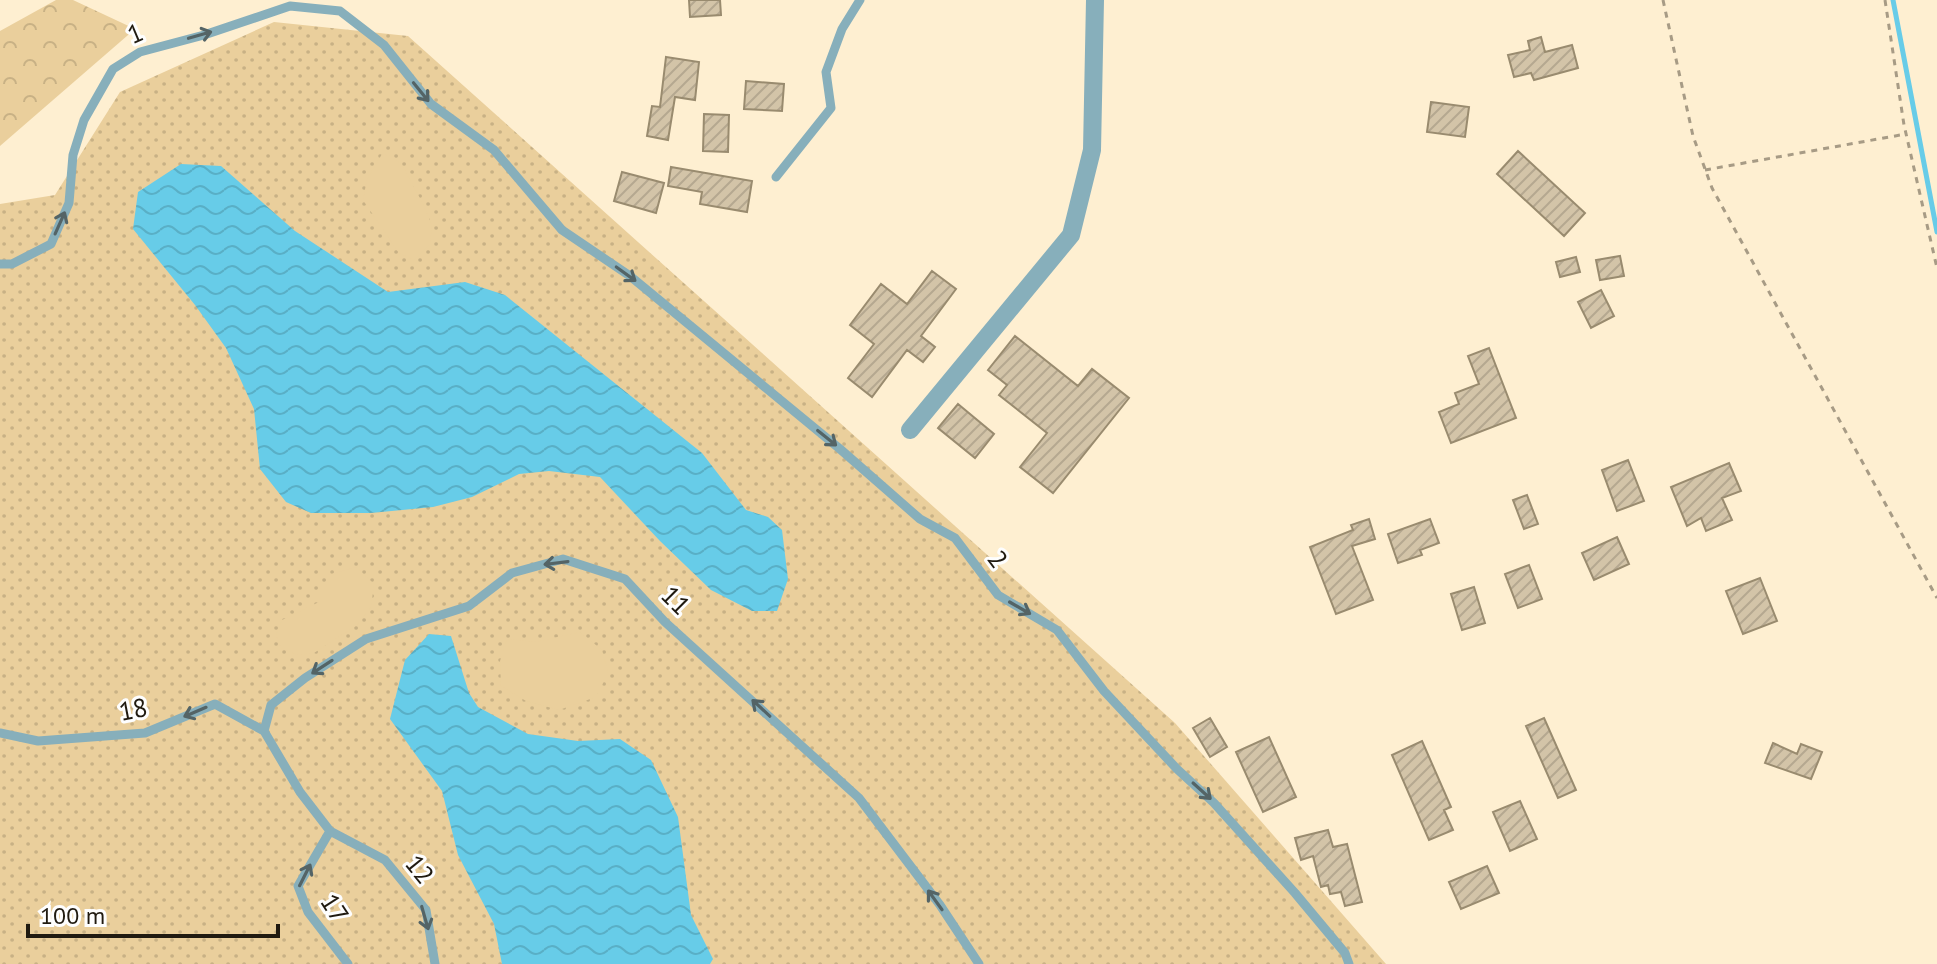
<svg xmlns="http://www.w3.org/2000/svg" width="1937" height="964" font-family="'PT Sans',sans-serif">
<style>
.green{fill:url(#green-dots)}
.forest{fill:url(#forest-crowns)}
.pitch{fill:#eacf9c}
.water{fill:url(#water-waves)}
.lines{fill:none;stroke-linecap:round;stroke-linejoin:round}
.stream{stroke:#67cce8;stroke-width:5}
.building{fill:url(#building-hatch);stroke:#998b6f;stroke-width:2}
.path{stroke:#a79b85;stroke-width:3;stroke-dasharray:6 6;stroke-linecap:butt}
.service{stroke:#87afbb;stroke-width:9}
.minor{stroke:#87afbb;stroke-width:18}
.oneway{stroke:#546466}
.labels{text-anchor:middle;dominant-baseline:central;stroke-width:6;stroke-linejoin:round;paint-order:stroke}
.street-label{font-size:26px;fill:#201a10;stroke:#fefefe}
</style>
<defs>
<pattern id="green-dots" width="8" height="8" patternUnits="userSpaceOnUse" patternTransform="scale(2)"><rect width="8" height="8" fill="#eacf9c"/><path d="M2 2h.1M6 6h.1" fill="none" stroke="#c8b185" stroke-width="1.8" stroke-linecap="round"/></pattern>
<pattern id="forest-crowns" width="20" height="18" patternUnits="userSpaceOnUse" patternTransform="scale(2)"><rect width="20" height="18" fill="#eacf9c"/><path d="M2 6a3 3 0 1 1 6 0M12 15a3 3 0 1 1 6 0" fill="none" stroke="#c8b185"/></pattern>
<pattern id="water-waves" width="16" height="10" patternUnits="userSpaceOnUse" patternTransform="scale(2)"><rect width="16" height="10" fill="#67cce8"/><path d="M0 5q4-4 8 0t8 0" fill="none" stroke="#59afc6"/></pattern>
<pattern id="building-hatch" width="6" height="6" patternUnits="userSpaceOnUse" patternTransform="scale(2)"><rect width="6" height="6" fill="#d3c4a8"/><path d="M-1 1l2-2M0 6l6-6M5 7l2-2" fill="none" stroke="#b5a890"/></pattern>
</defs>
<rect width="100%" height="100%" fill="#feefd1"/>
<path class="green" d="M 274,22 L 408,36 L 1175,723 L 1386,964 L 0,964 L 0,204 L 55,195 L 120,92 Z"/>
<path class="forest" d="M 56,0 L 73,0 L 135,29 L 0,146 L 0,31 Z"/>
<path class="pitch" d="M 382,154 L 394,157 L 403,167 L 422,202 L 432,225 L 430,244 L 414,260 L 399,253 L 363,200 L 367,179 Z
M 356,567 L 374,584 L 371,607 L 357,625 L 314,653 L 297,655 L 281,648 L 276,635 L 282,620 L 319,602 L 328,575 Z
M 580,632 L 602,650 L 608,673 L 596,697 L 559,710 L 526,701 L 501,686 L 500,661 L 507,639 L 535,642 Z"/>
<path class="water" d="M 181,164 L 221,166 L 295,231 L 388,292 L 465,282 L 505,295 L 702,453 L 746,510 L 768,517 L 782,530 L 788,579 L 777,611 L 752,611 L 711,590 L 660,541 L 600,477 L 549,471 L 519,474 L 472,497 L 433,507 L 371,513 L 311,513 L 286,502 L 260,469 L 254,409 L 226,348 L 195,305 L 133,229 L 138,192 Z
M 429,634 L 451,636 L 469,693 L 478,707 L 528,734 L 578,741 L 620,739 L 651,760 L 678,817 L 691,915 L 713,959 L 710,964 L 502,964 L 494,924 L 458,855 L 442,791 L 390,719 L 405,660 Z"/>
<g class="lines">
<path class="stream" d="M 1893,0 L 1937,232"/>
</g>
<path class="building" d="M 689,0 L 720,0 L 721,15 L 690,17 Z
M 1541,37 L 1545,52 L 1572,45 L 1578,68 L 1534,80 L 1531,73 L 1514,77 L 1508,55 L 1530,50 L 1528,41 Z
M 666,57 L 699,62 L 695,100 L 675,97 L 668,140 L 647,136 L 652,106 L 660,107 Z
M 746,81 L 784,84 L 782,111 L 744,109 Z
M 1431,102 L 1469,107 L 1465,137 L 1427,132 Z
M 704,114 L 729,115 L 728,152 L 703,151 Z
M 1518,151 L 1585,213 L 1564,236 L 1497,174 Z
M 671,167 L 752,181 L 747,212 L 700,204 L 702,192 L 668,186 Z
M 622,172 L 664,183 L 656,213 L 614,201 Z
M 1620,256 L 1624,276 L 1600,280 L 1596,260 Z
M 1576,257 L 1580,272 L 1560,277 L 1556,262 Z
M 932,271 L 956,289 L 921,336 L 935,347 L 923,362 L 907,350 L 872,397 L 848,378 L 874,344 L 850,325 L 881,284 L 907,304 Z
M 1601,290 L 1614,316 L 1591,328 L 1578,302 Z
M 1015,336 L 1078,386 L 1092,369 L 1129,398 L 1053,493 L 1020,467 L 1047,433 L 999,395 L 1007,385 L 988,370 Z
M 1489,348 L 1516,418 L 1451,443 L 1439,412 L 1459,404 L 1455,393 L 1479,384 L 1468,356 Z
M 958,404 L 994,434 L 975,458 L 938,428 Z
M 1628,460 L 1644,501 L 1617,511 L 1602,470 Z
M 1729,463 L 1741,491 L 1722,498 L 1732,520 L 1706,531 L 1701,518 L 1687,526 L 1671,487 Z
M 1527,495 L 1538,524 L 1524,529 L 1513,500 Z
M 1369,519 L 1375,539 L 1352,546 L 1373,600 L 1336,614 L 1310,547 L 1353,530 L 1351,525 Z
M 1430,519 L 1439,543 L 1420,550 L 1422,555 L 1398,563 L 1388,534 Z
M 1617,537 L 1629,564 L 1594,580 L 1582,553 Z
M 1529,565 L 1542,599 L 1518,608 L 1505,574 Z
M 1760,578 L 1777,621 L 1743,634 L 1726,591 Z
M 1474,587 L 1485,623 L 1462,630 L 1451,594 Z
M 1210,718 L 1227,747 L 1210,757 L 1193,728 Z
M 1544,718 L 1576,790 L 1558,798 L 1526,726 Z
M 1269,737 L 1296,797 L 1263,812 L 1236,752 Z
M 1422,741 L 1451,807 L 1444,810 L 1453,830 L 1429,840 L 1392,755 Z
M 1773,743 L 1797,754 L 1801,744 L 1822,752 L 1811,779 L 1765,763 Z
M 1520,801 L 1537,839 L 1510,851 L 1493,812 Z
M 1328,830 L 1333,847 L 1347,844 L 1362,902 L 1345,906 L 1341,892 L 1330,894 L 1328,885 L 1321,887 L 1313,856 L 1301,860 L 1295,838 Z
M 1487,866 L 1499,893 L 1461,909 L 1449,882 Z"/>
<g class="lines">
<path class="path" d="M 1663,0 L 1693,136 L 1712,188 L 1937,598
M 1885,0 L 1904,125 L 1937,268
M 1705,170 L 1906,134"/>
<path class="service" d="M 776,177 L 831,108 L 826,72 L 842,29 L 860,0
M 0,264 L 12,264 L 51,244 L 69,203 L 73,155 L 84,120 L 113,69 L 140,52 L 204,35 L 290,6 L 340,11 L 384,45 L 431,104 L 494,150 L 562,230 L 630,276 L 840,449 L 920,519 L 955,538 L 998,595 L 1057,630 L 1104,691 L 1177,769 L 1214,803 L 1295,893 L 1345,953 L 1349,964
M 264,731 L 271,705 L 305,678 L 366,639 L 469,606 L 512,573 L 563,559 L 625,579 L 665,622 L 859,798 L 940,905 L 979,964
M 264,731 L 300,792 L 330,831 L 385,860 L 426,910 L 435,964
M 0,733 L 38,741 L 145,733 L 215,704 L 264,731
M 330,831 L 298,886 L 308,912 L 348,964"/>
<path class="minor" d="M 910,430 L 1071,235 L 1092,150 L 1095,0"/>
</g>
<defs><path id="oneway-shaft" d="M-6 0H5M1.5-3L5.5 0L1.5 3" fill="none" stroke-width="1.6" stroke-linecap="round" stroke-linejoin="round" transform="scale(2)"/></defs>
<g class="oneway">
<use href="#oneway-shaft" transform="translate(200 35) rotate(-16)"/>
<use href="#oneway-shaft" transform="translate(421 92) rotate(51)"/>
<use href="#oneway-shaft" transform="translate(60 223) rotate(-66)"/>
<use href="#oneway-shaft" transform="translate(626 274) rotate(36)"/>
<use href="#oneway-shaft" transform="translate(827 438) rotate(39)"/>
<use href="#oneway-shaft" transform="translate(556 563) rotate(173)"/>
<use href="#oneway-shaft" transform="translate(1020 608) rotate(30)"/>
<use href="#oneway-shaft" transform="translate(322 667) rotate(147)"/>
<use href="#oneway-shaft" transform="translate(761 708) rotate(-137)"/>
<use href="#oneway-shaft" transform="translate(195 712) rotate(157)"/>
<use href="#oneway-shaft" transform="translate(1202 791) rotate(42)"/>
<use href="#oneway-shaft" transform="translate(305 875) rotate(-63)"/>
<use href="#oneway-shaft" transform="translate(935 900) rotate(-126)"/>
<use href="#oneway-shaft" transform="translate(425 918) rotate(74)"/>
</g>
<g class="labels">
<g class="street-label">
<text transform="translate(135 33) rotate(-23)">1</text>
<text transform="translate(998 559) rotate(53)">2</text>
<text transform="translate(676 600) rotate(45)">11</text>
<text transform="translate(133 709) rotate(-11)">18</text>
<text transform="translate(420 869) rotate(51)">12</text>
<text transform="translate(335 908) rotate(57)">17</text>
</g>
</g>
<path d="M28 924v12h250v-12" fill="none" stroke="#201a10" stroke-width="4"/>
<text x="40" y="924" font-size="24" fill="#201a10" stroke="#fefefe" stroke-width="6" paint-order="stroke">100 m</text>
</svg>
